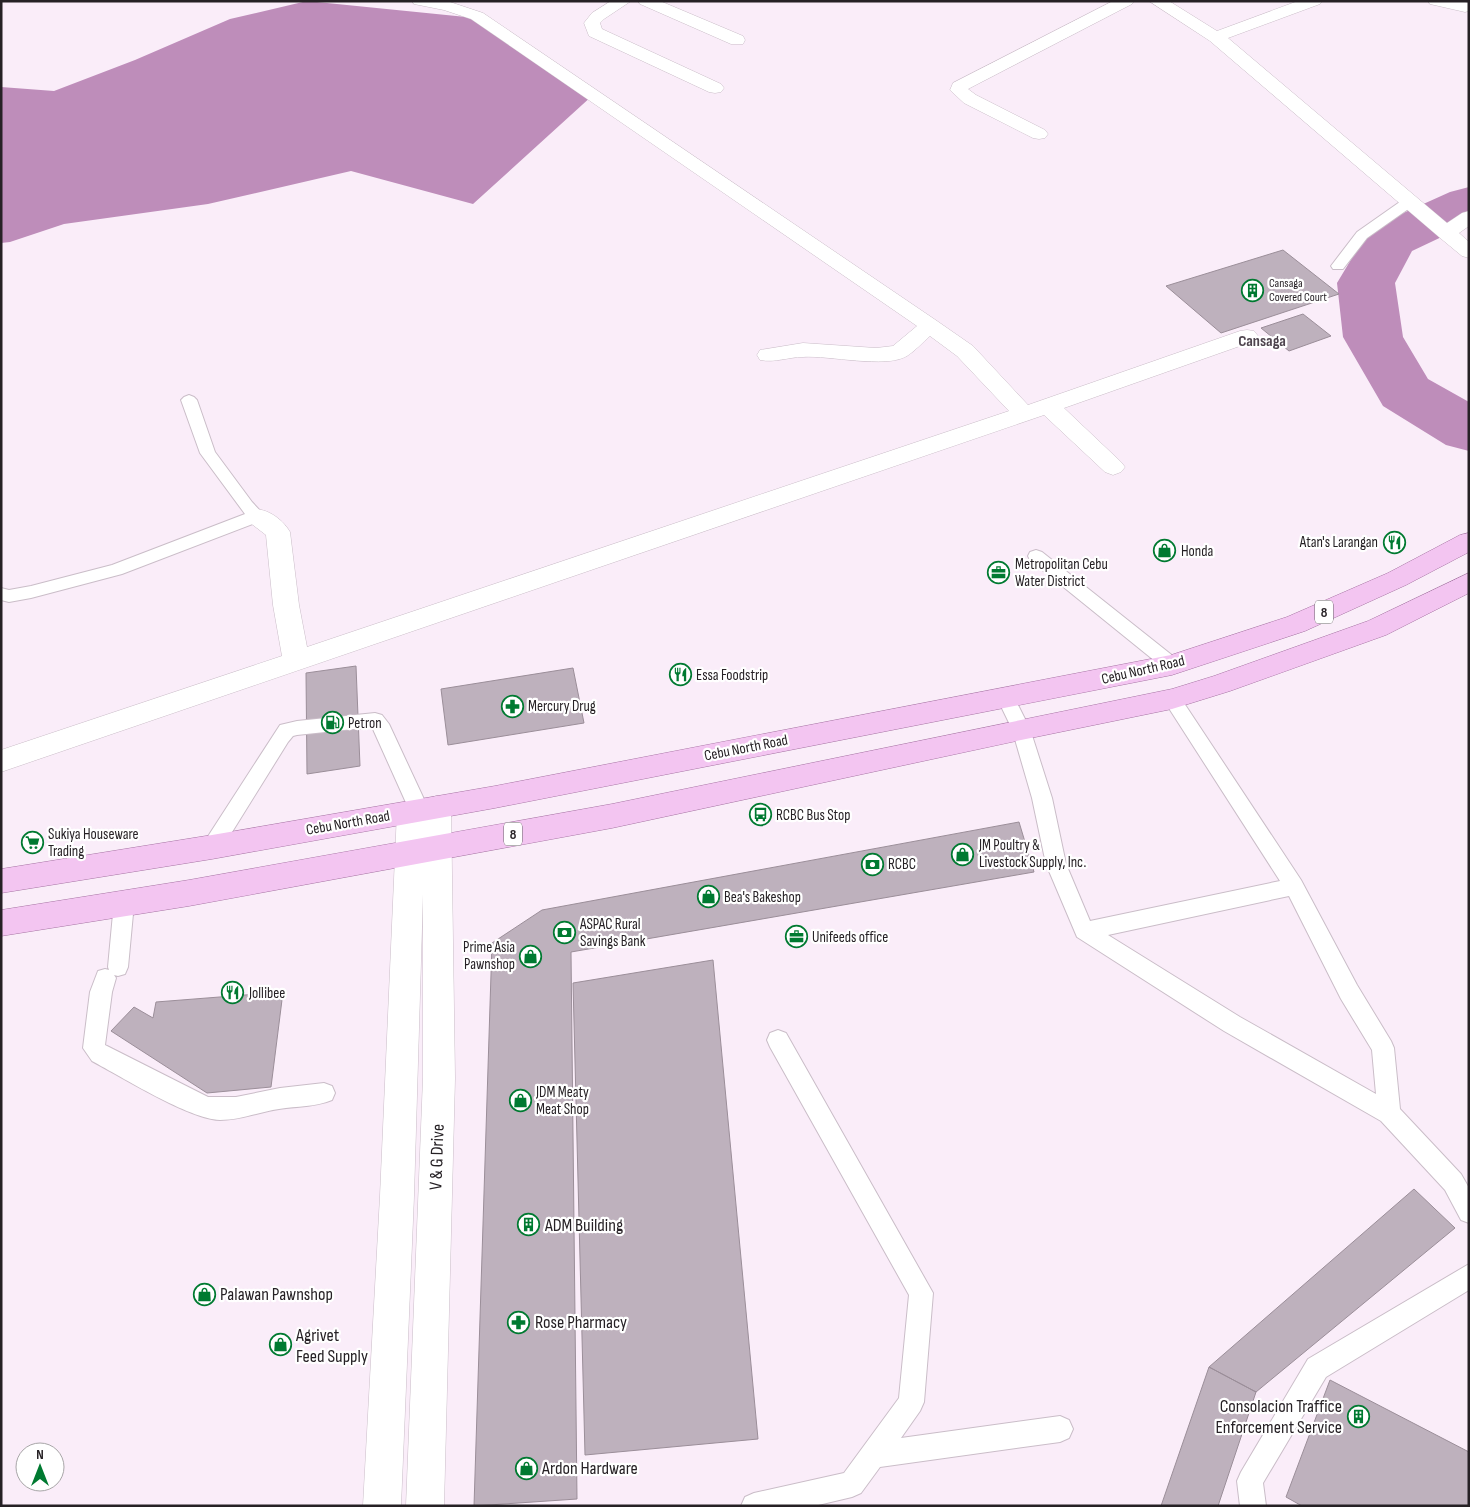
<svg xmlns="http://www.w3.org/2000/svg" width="1470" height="1507" font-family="'Sofia Sans Condensed',sans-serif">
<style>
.water{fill:#be8dba}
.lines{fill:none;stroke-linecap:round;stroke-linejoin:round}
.river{fill:#be8dba;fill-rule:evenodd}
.building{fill:#beb1bd;stroke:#9b8e99}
.service-casing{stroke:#cabdc8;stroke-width:2}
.minor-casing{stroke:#cabdc8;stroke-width:1}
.tertiary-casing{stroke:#cabdc8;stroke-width:1}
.primary-casing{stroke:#a673a3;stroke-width:1}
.service{fill:#fff;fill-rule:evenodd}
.minor{fill:#fff;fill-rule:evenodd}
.tertiary{fill:#fff;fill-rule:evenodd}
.primary{fill:#f3c5f1;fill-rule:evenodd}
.labels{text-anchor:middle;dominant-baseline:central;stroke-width:4.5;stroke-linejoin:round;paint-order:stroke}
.far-poi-label{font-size:12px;fill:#262125;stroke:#fff;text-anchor:start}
.shield{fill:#fff;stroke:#676466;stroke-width:1}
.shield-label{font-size:14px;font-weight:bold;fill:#262125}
.poi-label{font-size:15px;fill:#262125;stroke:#fff;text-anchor:start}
.street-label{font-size:15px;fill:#262125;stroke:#fff}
.far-district-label{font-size:16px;font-weight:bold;fill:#4e444e;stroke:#fff}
.near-street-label{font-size:18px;fill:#262125;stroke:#fff}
.near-poi-label{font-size:18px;fill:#262125;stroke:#fff;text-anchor:start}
</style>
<rect width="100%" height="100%" fill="#faedf9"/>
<path class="water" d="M 307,1 L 476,18 L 593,95 L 473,204 L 351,171 L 208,204 L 64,224 L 10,242 L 1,243 L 1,87 L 54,91 L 135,60 L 230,19 Z"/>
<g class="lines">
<path class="river" d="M 1469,187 L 1469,224 L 1412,251 L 1395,283 L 1403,337 L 1428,379 L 1469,402 L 1469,451 L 1446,445 L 1383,406 L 1343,337 L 1337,283 L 1370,228 L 1450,192 Z"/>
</g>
<path class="building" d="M 1283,250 L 1339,294 L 1221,333 L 1166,286 Z
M 1303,314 L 1331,336 L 1289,351 L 1261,328 Z
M 356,666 L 360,766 L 307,774 L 306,673 Z
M 573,668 L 584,723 L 448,745 L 441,689 Z
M 1019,822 L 1034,872 L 571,952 L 577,1499 L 474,1506 L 492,943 L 542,910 Z
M 713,960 L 758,1439 L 585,1455 L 573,983 Z
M 283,992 L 271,1087 L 207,1093 L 111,1031 L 134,1007 L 153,1018 L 156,1002 Z
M 1414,1189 L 1455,1228 L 1256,1392 L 1209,1367 Z
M 1209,1367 L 1256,1392 L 1218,1506 L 1161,1506 Z
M 1330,1380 L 1469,1452 L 1469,1506 L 1302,1506 L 1286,1497 Z"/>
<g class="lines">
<defs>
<path id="service" d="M 1409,198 L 1414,199 L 1416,202 L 1414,205 L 1367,238 L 1343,269 L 1333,269 L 1331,266 L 1357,232 L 1404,199 Z
M 189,395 L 194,397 L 197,400 L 215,452 L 252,502 L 265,516 L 263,520 L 122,574 L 31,598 L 9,602 L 1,600 L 1,588 L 9,590 L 31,586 L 112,565 L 245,514 L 200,453 L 181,400 L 184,397 Z
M 1036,550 L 1042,552 L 1178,660 L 1181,665 L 1178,670 L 1172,672 L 1166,670 L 1030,560 L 1028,556 L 1030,552 Z
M 1006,691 L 1012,693 L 1030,729 L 1052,798 L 1066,864 L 1090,921 L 1280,881 L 1163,699 L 1166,694 L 1172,692 L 1178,694 L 1301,880 L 1357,985 L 1391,1041 L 1394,1048 L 1400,1109 L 1461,1174 L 1469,1188 L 1469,1223 L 1461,1220 L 1445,1190 L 1381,1121 L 1224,1031 L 1077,937 L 1046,864 L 1032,798 L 1012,729 L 997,698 L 1000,693 ZM 1289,896 L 1341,999 L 1372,1050 L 1376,1094 L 1240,1017 L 1108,935 Z
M 375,713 L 382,715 L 389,724 L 429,810 L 426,816 L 419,818 L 412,816 L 372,727 L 297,735 L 293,736 L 288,742 L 219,853 L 212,855 L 205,853 L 202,847 L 205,841 L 280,725 L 297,721 Z
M 124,894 L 131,897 L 134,903 L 128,967 L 125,974 L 118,976 L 114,975 L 116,978 L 112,992 L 105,1045 L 208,1097 L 236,1097 L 280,1088 L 324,1083 L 332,1086 L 335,1093 L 332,1100 C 316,1107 297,1106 279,1109 C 259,1112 240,1120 220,1120 C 189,1119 122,1077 92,1061 L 83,1048 L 90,992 L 98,971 L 105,969 L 109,970 L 108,967 L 114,903 L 117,897 Z
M 778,1030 L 786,1033 L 933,1293 L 924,1402 L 920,1411 L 901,1438 L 1060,1416 L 1069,1420 L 1073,1429 L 1069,1438 L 1060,1442 L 880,1467 L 861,1493 L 852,1497 L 814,1506 L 741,1506 L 745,1497 L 754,1493 L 844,1473 L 899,1398 L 909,1295 L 770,1047 L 767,1040 L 770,1033 Z
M 1469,1264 L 1469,1290 L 1326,1377 L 1263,1483 L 1266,1506 L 1240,1506 L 1237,1481 L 1241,1472 L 1308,1359 Z"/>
<path id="minor" d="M 412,1 L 447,1 L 483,13 L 937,321 L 973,346 L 1028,405 L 1240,331 L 1247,330 L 1254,331 L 1258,336 L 1254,341 L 1064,408 L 1121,462 L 1125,467 L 1121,472 L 1113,475 L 1105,472 L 1044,415 L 1,772 L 1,750 L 282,656 L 273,605 L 266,535 L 249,522 L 245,516 L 249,510 C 264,506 282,518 290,532 L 299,605 L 307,647 L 1009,411 L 957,356 L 930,336 C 923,342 915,351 907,356 C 885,369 829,355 803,357 C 788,357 775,363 760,360 L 757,355 L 760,350 L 803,343 L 876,348 L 893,346 L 917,326 L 471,19 L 444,10 L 414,4 Z
M 611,1 L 631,1 L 604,19 L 600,23 L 602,29 L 721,84 L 724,88 L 721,92 L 715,93 L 709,92 L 589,36 L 584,23 L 592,13 Z
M 638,1 L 660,1 L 743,36 L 745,40 L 743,44 L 731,44 L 640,4 Z
M 1113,1 L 1134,1 L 1132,4 L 968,89 L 976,95 L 1045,130 L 1048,134 L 1045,138 L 1039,139 L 1033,138 L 964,103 L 950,90 L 953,83 Z
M 1149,1 L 1169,1 L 1217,31 L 1298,1 L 1322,1 L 1320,4 L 1228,38 L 1447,223 L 1462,213 L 1469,211 L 1469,226 L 1459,233 L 1469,242 L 1469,258 L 1462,256 L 1439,237 L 1210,41 Z
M 1428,1 L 1465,2 L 1469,3 L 1469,11 L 1465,12 L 1430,4 Z"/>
<path id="tertiary" d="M 437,796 L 447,799 L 451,807 L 455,1078 L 444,1506 L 406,1506 L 423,1078 L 423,894 L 414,1196 L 401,1506 L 363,1506 L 380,1196 L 397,812 L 401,804 L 411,800 L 421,804 L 423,807 L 427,799 Z"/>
<path id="primary" d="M 1469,533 L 1469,552 L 1406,585 L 1305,631 L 1172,675 L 495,808 L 212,859 L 1,893 L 1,869 L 212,835 L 495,786 L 1171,655 L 1287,617 L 1388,573 L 1460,535 Z
M 1469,573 L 1469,593 L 1386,635 L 1230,691 L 1172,709 L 1021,740 L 612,828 L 189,906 L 1,936 L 1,910 L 189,880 L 612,804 L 1172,689 L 1214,676 L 1368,621 Z"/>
</defs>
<use href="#service" class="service-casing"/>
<use href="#minor" class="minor-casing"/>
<use href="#tertiary" class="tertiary-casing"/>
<use href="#primary" class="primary-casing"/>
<use href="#service" class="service"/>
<use href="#minor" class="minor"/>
<use href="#tertiary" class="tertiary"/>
<use href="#primary" class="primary"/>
</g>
<defs>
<symbol id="building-ring" viewBox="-11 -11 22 22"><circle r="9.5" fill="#fff" stroke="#007a31" stroke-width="1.5"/><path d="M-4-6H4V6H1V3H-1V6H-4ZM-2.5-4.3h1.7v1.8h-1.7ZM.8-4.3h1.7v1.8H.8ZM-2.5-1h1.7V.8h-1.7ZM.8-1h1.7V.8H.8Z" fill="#007a31"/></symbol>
<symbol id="restaurant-ring" viewBox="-11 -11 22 22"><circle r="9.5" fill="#fff" stroke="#007a31" stroke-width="1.5"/><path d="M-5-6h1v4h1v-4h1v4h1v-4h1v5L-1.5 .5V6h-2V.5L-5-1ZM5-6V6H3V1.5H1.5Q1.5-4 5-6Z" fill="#007a31"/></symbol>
<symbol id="shop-ring" viewBox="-11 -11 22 22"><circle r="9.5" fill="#fff" stroke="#007a31" stroke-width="1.5"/><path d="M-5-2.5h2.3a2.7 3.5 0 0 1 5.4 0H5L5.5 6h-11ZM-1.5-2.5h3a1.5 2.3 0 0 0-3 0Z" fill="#007a31"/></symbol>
<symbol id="office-ring" viewBox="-11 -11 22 22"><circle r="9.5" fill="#fff" stroke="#007a31" stroke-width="1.5"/><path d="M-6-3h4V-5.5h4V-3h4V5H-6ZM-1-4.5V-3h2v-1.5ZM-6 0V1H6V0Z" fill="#007a31"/></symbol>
<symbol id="pharmacy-ring" viewBox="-11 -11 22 22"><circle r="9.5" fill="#fff" stroke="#007a31" stroke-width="1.5"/><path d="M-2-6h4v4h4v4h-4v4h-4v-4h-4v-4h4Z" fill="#007a31"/></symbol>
<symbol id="fuel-ring" viewBox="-11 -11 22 22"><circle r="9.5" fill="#fff" stroke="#007a31" stroke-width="1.5"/><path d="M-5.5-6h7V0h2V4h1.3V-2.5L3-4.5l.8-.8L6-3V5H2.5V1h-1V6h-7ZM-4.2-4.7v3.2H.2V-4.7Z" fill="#007a31"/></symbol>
<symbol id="bus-ring" viewBox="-11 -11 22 22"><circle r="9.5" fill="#fff" stroke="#007a31" stroke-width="1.5"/><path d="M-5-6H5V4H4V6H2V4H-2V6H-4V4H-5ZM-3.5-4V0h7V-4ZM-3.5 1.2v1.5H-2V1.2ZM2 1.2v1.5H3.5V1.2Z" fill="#007a31"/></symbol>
<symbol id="supermarket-ring" viewBox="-11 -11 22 22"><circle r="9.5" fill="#fff" stroke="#007a31" stroke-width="1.5"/><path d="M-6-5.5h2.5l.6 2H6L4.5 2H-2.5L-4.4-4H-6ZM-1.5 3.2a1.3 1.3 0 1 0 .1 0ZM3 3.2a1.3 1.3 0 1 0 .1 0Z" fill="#007a31"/></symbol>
<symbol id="bank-ring" viewBox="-11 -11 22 22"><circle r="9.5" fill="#fff" stroke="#007a31" stroke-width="1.5"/><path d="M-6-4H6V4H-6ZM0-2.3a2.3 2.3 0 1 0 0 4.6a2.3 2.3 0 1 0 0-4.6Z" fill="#007a31"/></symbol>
</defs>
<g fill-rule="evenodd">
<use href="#building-ring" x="1240" y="278" width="25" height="25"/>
<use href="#restaurant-ring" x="1382" y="530" width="25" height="25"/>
<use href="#shop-ring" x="1152" y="538" width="25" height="25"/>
<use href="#office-ring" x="986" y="560" width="25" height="25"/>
<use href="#restaurant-ring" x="668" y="662" width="25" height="25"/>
<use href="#pharmacy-ring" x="500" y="694" width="25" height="25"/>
<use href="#fuel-ring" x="320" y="710" width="25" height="25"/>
<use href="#bus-ring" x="748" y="802" width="25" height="25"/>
<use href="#supermarket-ring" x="20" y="830" width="25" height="25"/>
<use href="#shop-ring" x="950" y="842" width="25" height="25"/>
<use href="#bank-ring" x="860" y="852" width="25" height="25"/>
<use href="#shop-ring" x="696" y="884" width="25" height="25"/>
<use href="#bank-ring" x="552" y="920" width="25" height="25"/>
<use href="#office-ring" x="784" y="924" width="25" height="25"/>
<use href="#shop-ring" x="518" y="944" width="25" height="25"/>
<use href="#restaurant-ring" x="220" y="980" width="25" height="25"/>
<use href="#shop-ring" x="508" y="1088" width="25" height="25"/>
<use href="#building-ring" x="516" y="1212" width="25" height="25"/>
<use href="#shop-ring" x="192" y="1282" width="25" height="25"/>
<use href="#pharmacy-ring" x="506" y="1310" width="25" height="25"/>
<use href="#shop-ring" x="268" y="1332" width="25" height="25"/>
<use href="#building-ring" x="1346" y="1404" width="25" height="25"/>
<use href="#shop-ring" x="514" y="1456" width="25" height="25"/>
</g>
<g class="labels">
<g class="far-poi-label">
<text x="1269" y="283">Cansaga<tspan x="1269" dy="14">Covered Court</tspan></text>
</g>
<g class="shield">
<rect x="1315" y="600.5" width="18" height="23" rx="4"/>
<rect x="504" y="822.5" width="18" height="23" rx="4"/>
</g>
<g class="shield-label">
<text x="1324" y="612">8</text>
<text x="513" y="834">8</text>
</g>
<g class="poi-label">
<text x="1378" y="542" text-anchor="end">Atan's Larangan</text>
<text x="1181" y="551">Honda</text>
<text x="1015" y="564">Metropolitan Cebu<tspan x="1015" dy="17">Water District</tspan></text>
<text x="696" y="675">Essa Foodstrip</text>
<text x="528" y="706">Mercury Drug</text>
<text x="348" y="723">Petron</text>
<text x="776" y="815">RCBC Bus Stop</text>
<text x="48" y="834">Sukiya Houseware<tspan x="48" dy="17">Trading</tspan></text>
<text x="979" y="845">JM Poultry &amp;<tspan x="979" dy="17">Livestock Supply, Inc.</tspan></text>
<text x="888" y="864">RCBC</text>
<text x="724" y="897">Bea's Bakeshop</text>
<text x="580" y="924">ASPAC Rural<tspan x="580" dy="17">Savings Bank</tspan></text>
<text x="812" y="937">Unifeeds office</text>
<text x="515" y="947" text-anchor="end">Prime Asia<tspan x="515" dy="17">Pawnshop</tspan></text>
<text x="249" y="993">Jollibee</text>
<text x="536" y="1092">JDM Meaty<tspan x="536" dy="17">Meat Shop</tspan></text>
</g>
<g class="street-label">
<text transform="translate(1143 670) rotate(-13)">Cebu North Road</text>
<text transform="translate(746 748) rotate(-11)">Cebu North Road</text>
<text transform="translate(348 823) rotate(-10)">Cebu North Road</text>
</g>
<g class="far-district-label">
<text x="1262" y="341">Cansaga</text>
</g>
<g class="near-street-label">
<text transform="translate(437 1157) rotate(-88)">V &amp; G Drive</text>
</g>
<g class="near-poi-label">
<text x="545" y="1225">ADM Building</text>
<text x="220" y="1294">Palawan Pawnshop</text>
<text x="535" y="1322">Rose Pharmacy</text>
<text x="296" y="1335">Agrivet<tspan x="296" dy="21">Feed Supply</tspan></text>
<text x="1342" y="1406" text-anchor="end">Consolacion Traffice<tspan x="1342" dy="21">Enforcement Service</tspan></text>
<text x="542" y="1468">Ardon Hardware</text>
</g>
</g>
<rect width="1470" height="1507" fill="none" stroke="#262125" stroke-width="5"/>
<g transform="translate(40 1467)"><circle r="24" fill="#ffffff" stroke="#a8a6a8"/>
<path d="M0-4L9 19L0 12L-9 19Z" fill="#007a31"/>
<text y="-8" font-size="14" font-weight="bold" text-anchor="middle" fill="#262125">N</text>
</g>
</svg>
